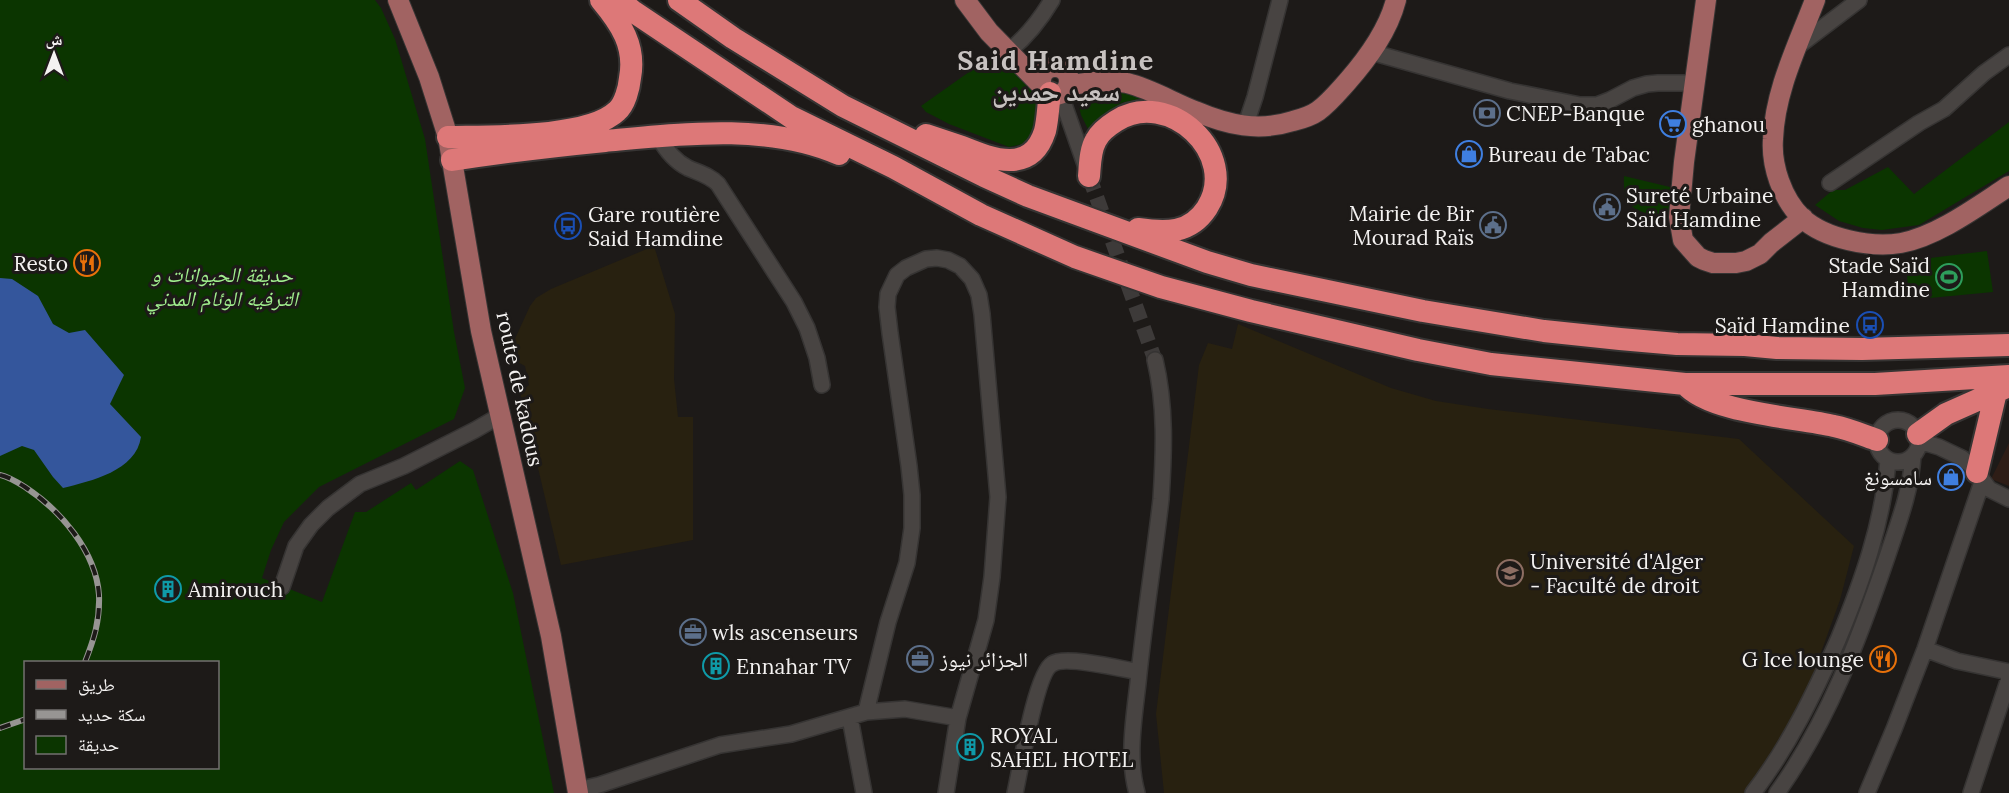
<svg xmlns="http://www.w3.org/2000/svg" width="2009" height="793" font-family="Lora,'Noto Naskh Arabic',serif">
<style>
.commercial{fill:#2e1d16}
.education{fill:#282110}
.green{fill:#0b3500;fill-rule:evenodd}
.water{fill:#34569c}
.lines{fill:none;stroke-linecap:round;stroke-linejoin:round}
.minor-tunnel{stroke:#3d3a39;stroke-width:15;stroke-dasharray:15 8;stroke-linecap:butt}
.minor-casing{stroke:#363433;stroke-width:18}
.major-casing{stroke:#363433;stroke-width:22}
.highway-casing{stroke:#363433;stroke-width:26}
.minor{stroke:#484442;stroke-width:15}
.major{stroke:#a16362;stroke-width:20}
.highway{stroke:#dd7878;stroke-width:22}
.rail-casing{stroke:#979593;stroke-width:6}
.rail{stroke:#1d1a18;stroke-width:4;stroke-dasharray:11;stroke-linecap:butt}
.labels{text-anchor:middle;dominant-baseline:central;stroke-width:6;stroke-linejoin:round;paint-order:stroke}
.poi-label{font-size:21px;fill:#f4f2f1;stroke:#1d1a18;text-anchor:start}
.park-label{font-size:21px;font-style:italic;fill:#a1ef8e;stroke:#1d1a18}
.street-label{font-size:21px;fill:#f4f2f1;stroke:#1d1a18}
.district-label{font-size:27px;font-weight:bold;letter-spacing:1.5px;fill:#c7c2c0;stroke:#1d1a18}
</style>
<rect width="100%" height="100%" fill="#1d1a18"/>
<path class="commercial" d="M 2009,443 L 2009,486 L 1991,479 Z"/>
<path class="education" d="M 654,246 L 675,314 L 674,379 L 678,417 L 693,417 L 693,540 L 561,565 L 520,392 L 529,385 L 525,366 L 514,360 L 514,341 L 530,306 L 536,298 L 551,289 Z
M 1238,324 L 1391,388 L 1436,401 L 1488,409 L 1739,439 L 1854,546 L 1840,600 L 1802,705 L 1744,793 L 1164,793 L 1156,714 L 1199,365 L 1208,343 L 1232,349 Z"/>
<path class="green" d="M 0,0 L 375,0 L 381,8 L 395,39 L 425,139 L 454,332 L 465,388 L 454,419 L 319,487 L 284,522 L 271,550 L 262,578 L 322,602 L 355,512 L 366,512 L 411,483 L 416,490 L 460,461 L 473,470 L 513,593 L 554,793 L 0,793 ZM 26,662 L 218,662 L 218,768 L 26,768 Z
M 993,55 L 1013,68 L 1029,84 L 1036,99 L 1040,117 L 1039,127 L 1022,144 L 1009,147 L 949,124 L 926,112 L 921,106 Z
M 1104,88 L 1148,97 L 1121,103 L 1089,131 L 1081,115 L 1078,101 L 1086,90 Z
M 2009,122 L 2009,171 L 1919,225 L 1882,230 L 1863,228 L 1839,221 L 1815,205 L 1833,190 L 1845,190 L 1888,167 L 1914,194 Z
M 1624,176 L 1670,187 L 1668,217 C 1639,213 1622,211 1624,176 Z
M 1987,251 L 1993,292 L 1909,300 L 1906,261 Z"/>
<path class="water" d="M 0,278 L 12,279 L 38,296 L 53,324 L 69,333 L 85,330 L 124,375 L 110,404 L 141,437 C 136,471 91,481 63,488 L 53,477 L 34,450 L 22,446 L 0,456 Z"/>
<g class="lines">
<path class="minor-tunnel" d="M 1089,176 L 1155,360"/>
<defs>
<path id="minor" d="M 1797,47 L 1859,0
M 1009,51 C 1028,36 1040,20 1052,0
M 1371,52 L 1510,91 L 1580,105 L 1597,105 L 1610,100 L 1633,88 L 1647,84 L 1658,83 L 1696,83
M 1060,93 L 1087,170
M 1245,127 L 1255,97 L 1280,0
M 658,136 C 665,149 674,161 688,168 C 699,173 709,175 718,184 L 794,302 L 807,328 L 817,358 L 822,385
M 1830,183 L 1919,123 L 1944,109 L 1984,73 L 2009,55
M1877 441a21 21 0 1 1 42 0a21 21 0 1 1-42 0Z
M 1919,441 L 1939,447 L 1962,458 L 1973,467 L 1989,489 L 2009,499
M 282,587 L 296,546 L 311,525 L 328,508 L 360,484 L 404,466 L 475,430 L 501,415
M 1925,649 L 1957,661 L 2009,672
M 850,718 L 864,793
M 577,790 L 599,785 L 720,745 L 791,734 L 866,712 L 905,709 L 958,718 L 986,620 L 992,577 L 998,497 L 982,314 L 979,295 L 972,279 L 960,266 L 948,260 L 937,258 L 926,259 L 906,268 L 897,275 L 888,294 L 887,307 L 890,333 L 909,466 L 912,495 L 912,528 L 907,563 L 888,622 L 866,712
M 946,793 L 958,718
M 1015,793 C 1020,771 1036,673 1052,664 C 1065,655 1122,669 1139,672
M 1137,793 C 1127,758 1134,718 1138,683 C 1144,621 1154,560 1161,499 C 1164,452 1166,406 1155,360
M 1753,793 C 1789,746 1814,694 1838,640 C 1862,582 1883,523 1888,460
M 1777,793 C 1828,722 1859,639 1887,557 C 1898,524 1911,491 1913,456
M 1867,793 L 1894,729 L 1925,649 L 1982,482
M 1971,793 L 2009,678"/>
<path id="major" d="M 398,0 L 429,77 L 448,137 L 481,331 L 551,636 L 578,793
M 965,0 L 989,32 L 1042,86
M 1706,0 L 1684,162 L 1679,217 L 1683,240 L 1698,257 L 1704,260 L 1713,263 L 1736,263 L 1746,261 L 1760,254 L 1771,243 L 1803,218
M 1815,0 C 1798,45 1775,90 1773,139 C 1771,165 1782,199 1802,218 C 1825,239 1871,248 1901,243 C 1938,236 1978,206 2009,186
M1041 81a14 14 0 1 1 28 0a14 14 0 1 1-28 0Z
M 1068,86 C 1087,82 1107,79 1127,83 C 1151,89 1172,102 1195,111 C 1228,125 1258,132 1293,121 C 1301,119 1311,116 1318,111 C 1329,103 1338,92 1347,82 C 1368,58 1388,31 1396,0"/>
<path id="highway" d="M 619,0 L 634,12 L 791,117 L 893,167 L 981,215 L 1075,257 L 1161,287 L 1251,311 L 1418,350 L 1491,364 L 1685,384 L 1875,384 L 2009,376
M 679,0 L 733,38 L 843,106 L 984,176 L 1028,196 L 1207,262 L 1251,275 L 1423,311 L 1544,331 L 1620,339 L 1677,344 L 1745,345 L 1777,348 L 1862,349 L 2009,345
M 926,135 C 938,139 950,143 962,147 C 992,159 1031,175 1045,131 C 1048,119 1048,106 1050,93
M 448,137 C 488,136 588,139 617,111 C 625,104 629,88 630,78 C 636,46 621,24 601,0
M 452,160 C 503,152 554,146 605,141 C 680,134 769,123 839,154
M 1089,176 C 1090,165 1090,150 1096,140 C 1100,132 1108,126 1116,121 C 1168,87 1241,154 1207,208 C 1190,234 1166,233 1138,229
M 1685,384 C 1710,413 1796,417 1834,426 C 1849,429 1863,435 1877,440
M 1918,434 L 1946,414 L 2009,386
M 1977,472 L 1996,392"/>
</defs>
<use href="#minor" class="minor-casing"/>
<use href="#major" class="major-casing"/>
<use href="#highway" class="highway-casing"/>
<use href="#minor" class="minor"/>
<use href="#major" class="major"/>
<use href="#highway" class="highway"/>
<defs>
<path id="rail" d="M 0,475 C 9,477 17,482 25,487 C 60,510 96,551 99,595 C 100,621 94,639 85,662
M 0,728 L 26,719"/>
</defs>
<use href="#rail" class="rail-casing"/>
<use href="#rail" class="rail"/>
</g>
<defs>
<symbol id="bank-ring" viewBox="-11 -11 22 22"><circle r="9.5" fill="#1d1a18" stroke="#5c6f8a" stroke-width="1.5"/><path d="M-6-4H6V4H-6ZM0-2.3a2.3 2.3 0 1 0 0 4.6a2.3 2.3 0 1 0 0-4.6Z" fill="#5c6f8a"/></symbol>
<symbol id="supermarket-ring" viewBox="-11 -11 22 22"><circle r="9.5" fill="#1d1a18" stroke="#3f7fe0" stroke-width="1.5"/><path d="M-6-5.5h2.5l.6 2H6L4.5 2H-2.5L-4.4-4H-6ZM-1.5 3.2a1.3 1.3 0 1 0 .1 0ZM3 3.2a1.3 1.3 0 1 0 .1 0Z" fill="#3f7fe0"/></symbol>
<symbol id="shop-ring" viewBox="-11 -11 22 22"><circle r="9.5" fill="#1d1a18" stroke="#3f7fe0" stroke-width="1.5"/><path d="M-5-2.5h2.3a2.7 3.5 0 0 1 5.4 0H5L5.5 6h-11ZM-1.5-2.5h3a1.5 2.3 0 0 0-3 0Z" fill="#3f7fe0"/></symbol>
<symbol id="civic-ring" viewBox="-11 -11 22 22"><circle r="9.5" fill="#1d1a18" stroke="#5c6f8a" stroke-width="1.5"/><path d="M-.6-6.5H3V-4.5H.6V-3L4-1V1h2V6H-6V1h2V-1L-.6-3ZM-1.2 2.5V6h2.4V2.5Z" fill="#5c6f8a"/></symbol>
<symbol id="bus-ring" viewBox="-11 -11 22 22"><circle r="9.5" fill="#1d1a18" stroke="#1a4fb4" stroke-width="1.5"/><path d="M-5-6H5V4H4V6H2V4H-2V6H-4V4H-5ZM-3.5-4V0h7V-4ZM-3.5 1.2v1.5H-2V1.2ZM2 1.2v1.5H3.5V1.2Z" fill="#1a4fb4"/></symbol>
<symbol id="restaurant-ring" viewBox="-11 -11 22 22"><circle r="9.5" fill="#1d1a18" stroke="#e8710a" stroke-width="1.5"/><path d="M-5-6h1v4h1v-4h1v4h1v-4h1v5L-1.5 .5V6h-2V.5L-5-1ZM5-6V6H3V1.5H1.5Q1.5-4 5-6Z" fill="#e8710a"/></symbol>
<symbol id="stadium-ring" viewBox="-11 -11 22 22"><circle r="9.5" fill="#1d1a18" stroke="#2e9e5b" stroke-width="1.5"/><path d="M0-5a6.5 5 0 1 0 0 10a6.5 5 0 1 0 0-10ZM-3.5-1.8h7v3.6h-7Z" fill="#2e9e5b"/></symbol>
<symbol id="university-ring" viewBox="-11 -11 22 22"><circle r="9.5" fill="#1d1a18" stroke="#8d6e63" stroke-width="1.5"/><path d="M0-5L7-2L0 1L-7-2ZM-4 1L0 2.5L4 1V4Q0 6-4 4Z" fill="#8d6e63"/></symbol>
<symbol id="building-ring" viewBox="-11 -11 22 22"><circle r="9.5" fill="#1d1a18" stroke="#0f9aa8" stroke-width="1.5"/><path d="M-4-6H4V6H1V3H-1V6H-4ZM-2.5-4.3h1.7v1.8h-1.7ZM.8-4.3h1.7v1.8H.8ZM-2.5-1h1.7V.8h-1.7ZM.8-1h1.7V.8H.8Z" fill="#0f9aa8"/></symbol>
<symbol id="office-ring" viewBox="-11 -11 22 22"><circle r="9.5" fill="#1d1a18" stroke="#5c6f8a" stroke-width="1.5"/><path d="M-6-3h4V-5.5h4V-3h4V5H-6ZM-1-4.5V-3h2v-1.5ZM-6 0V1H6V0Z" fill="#5c6f8a"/></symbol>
</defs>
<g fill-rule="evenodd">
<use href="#bank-ring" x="1472" y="98" width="30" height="30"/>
<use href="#supermarket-ring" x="1658" y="109" width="30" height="30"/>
<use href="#shop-ring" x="1454" y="139" width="30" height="30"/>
<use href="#civic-ring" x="1592" y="192" width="30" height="30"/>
<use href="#civic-ring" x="1478" y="210" width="30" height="30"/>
<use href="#bus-ring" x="553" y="211" width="30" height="30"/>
<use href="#restaurant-ring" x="72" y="248" width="30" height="30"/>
<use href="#stadium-ring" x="1934" y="262" width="30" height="30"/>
<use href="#bus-ring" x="1855" y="310" width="30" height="30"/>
<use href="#shop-ring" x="1936" y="462" width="30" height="30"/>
<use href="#university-ring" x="1495" y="558" width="30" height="30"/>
<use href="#building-ring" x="153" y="574" width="30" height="30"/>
<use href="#office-ring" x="678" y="617" width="30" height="30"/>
<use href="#office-ring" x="905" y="644" width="30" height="30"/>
<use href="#restaurant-ring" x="1868" y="644" width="30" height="30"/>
<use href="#building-ring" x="701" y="651" width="30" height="30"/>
<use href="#building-ring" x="955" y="732" width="30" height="30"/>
</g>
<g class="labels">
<g class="poi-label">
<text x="1506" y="113">CNEP-Banque</text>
<text x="1692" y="124">ghanou</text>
<text x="1488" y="154">Bureau de Tabac</text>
<text x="1626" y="195">Sureté Urbaine<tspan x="1626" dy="24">Saïd Hamdine</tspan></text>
<text x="1474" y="213" text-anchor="end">Mairie de Bir<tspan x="1474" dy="24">Mourad Raïs</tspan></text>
<text x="588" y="214">Gare routière<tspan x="588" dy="24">Said Hamdine</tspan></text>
<text x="68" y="263" text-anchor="end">Resto</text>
<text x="1930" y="265" text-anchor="end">Stade Saïd<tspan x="1930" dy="24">Hamdine</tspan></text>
<text x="1850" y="325" text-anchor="end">Saïd Hamdine</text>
<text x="1932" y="477" text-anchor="end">سامسونغ</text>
<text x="1530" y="561">Université d'Alger<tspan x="1530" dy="24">- Faculté de droit</tspan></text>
<text x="188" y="589">Amirouch</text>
<text x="712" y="632">wls ascenseurs</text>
<text x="940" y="659">الجزائر نيوز</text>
<text x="1864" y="659" text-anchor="end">G Ice lounge</text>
<text x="736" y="666">Ennahar TV</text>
<text x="990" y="735">ROYAL<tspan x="990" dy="24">SAHEL HOTEL</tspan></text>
</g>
<g class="park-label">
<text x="222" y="274">حديقة الحيوانات و<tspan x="222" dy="24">الترفيه الوئام المدني</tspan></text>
</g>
<g class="street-label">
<text transform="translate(520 389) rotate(78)">route de kadous</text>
</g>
<g class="district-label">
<text x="1056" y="60">Said Hamdine<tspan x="1056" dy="31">سعيد حمدين</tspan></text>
</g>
</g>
<rect x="24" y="661" width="195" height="108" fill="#1d1a18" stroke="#73706f" stroke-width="1.5"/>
<rect x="36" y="680" width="30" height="9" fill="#a16362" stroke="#73706f" stroke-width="1.5"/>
<text x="78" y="691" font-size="18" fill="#f4f2f1">طريق</text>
<rect x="36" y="710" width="30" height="9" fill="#979593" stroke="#73706f" stroke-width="1.5"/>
<text x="78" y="721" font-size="18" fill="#f4f2f1">سكة حديد</text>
<rect x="36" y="736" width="30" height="18" fill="#0b3500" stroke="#73706f" stroke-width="1.5"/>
<text x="78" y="751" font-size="18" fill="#f4f2f1">حديقة</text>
<g transform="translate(54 54)" stroke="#1d1a18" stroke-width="4.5" paint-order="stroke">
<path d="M0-4.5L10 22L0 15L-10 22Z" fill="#f4f2f1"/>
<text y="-9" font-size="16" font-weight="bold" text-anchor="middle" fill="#f4f2f1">ش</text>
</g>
</svg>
